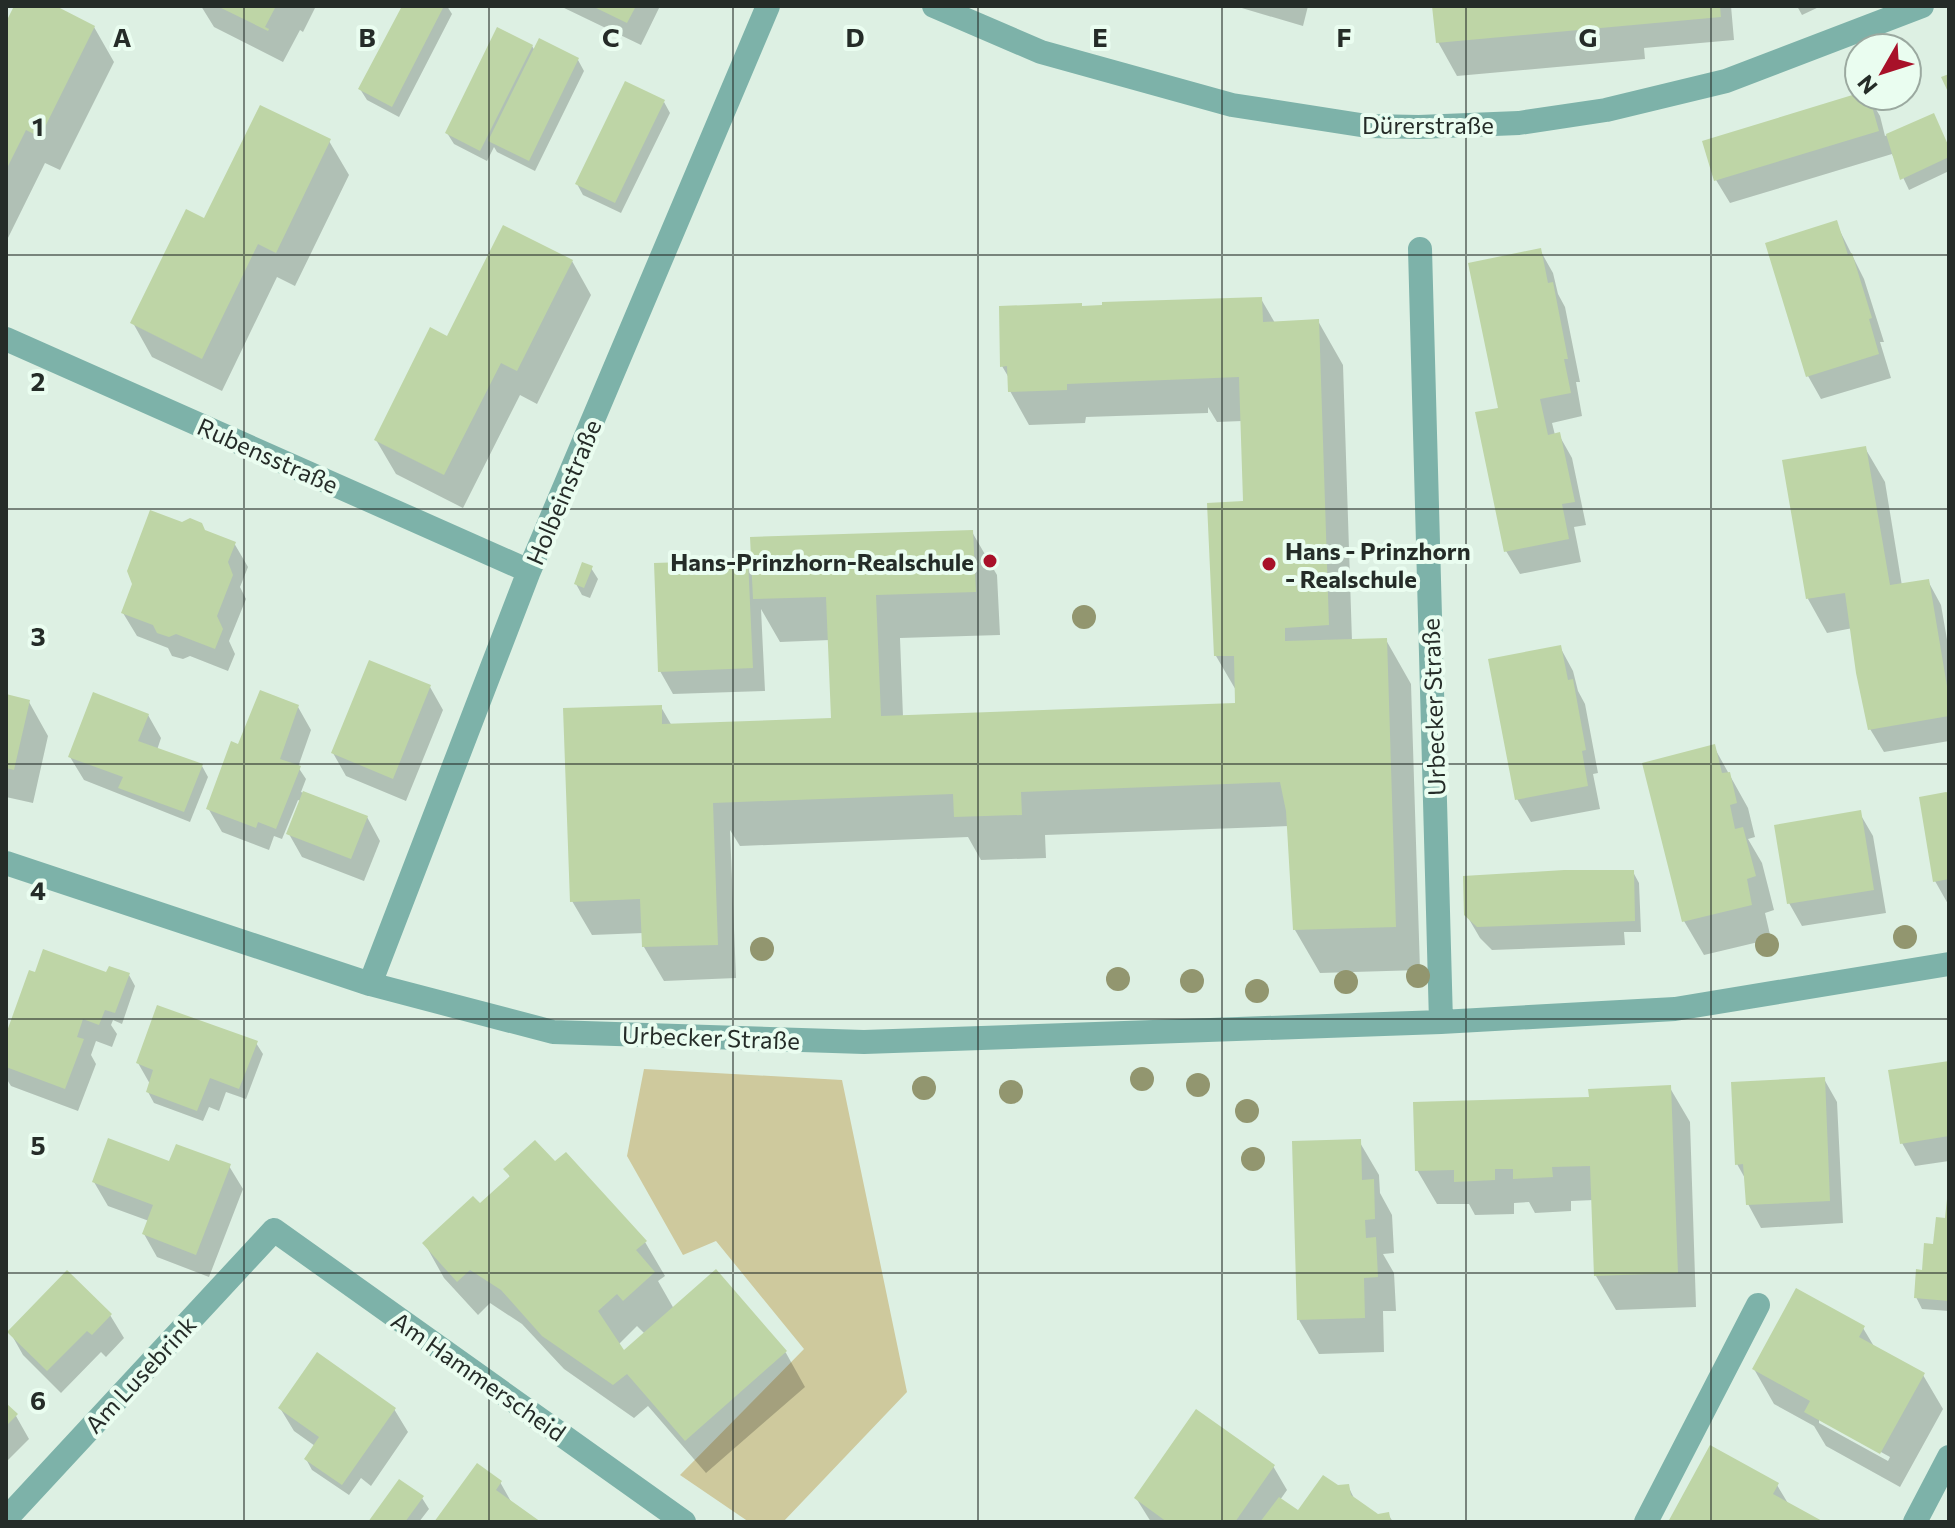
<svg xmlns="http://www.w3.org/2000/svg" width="1955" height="1528" font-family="Commissioner,sans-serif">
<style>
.green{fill:#cec99d}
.shadow{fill:#0003;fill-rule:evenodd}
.building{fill:#bed5a6}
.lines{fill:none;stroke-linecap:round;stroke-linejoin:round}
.minor{stroke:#7db2a9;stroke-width:24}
.tree{fill:#92966f}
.grid{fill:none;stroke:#252c28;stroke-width:2;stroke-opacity:0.55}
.poi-dot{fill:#a81129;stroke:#eafdf0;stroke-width:3}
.labels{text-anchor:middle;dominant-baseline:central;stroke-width:8;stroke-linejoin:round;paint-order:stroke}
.street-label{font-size:24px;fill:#252c28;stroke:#eafdf0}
.poi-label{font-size:24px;font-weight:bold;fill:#252c28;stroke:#eafdf0;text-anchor:start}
.grid-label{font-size:26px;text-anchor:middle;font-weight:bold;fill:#252c28;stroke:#eafdf0;stroke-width:8;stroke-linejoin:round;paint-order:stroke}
</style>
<rect width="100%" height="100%" fill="#ddf0e3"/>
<path class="green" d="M 644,1069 L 842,1080 L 907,1392 L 783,1522 L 749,1522 L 680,1475 L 804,1349 L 716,1241 L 683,1255 L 627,1156 Z"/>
<path class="shadow" d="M 16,6 L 52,6 L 94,27 L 114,62 L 60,170 L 45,163 L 6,242 L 6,26 Z
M 201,6 L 316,6 L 303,32 L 300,30 L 283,62 L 214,27 Z
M 404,6 L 447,6 L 452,14 L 399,117 L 367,100 L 360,89 Z
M 560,6 L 660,6 L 641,45 Z
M 1235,6 L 1308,6 L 1303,26 Z
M 1434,6 L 1731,6 L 1734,40 L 1644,48 L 1645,59 L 1457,76 L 1438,42 Z
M 1797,6 L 1821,6 L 1802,15 Z
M 532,46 L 535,51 L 578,60 L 584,71 L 535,171 L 497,152 L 494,147 L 487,161 L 454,144 L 447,133 Z
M 1859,95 L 1868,96 L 1880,116 L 1885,136 L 1933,115 L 1949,148 L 1949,171 L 1909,190 L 1892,154 L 1730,203 L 1716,180 Z
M 664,102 L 670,113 L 621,213 L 583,195 L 577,184 Z
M 329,141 L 349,175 L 295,286 L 277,277 L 222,391 L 152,357 L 133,323 L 205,220 Z
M 1836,223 L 1864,279 L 1884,342 L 1880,342 L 1891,378 L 1821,399 L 1808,376 Z
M 1540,250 L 1553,273 L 1558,294 L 1565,307 L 1580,382 L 1576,382 L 1582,416 L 1552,423 L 1555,435 L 1559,435 L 1572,458 L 1586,525 L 1574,527 L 1581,562 L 1520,574 L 1506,551 L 1500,409 Z
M 572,261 L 591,295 L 537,404 L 520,395 L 463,508 L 396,474 L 376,440 L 448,339 Z
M 1261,299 L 1275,323 L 1318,321 L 1343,365 L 1352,641 L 1386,640 L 1411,684 L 1420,970 L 1320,973 L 1295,930 L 1289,826 L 1045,835 L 1046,858 L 981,860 L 968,837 L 740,846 L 730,830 L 736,978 L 664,981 L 644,947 L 644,933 L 592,935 L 572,901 L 661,707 L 672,726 L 833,720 L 830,640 L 780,642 L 761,609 L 765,691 L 673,694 L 660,671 L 747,562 L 754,574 L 972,532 L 997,575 L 1000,635 L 900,638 L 903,717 L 1237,705 L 1237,692 L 1216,656 L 1245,503 L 1242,421 L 1217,422 L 1208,407 L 1208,413 L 1086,417 L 1085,423 L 1029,425 L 1010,391 L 1009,378 L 1002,366 L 1082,308 Z
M 1865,448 L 1885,482 L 1902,586 L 1928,581 L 1941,605 L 1949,651 L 1949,741 L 1884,752 L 1870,729 L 1853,628 L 1827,633 L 1808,599 Z
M 205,532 L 234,543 L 248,567 L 240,587 L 246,599 L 229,641 L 235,654 L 228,671 L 190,656 L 183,659 L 172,656 L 168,648 L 137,636 L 123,613 Z
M 591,568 L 598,579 L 590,598 L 582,595 L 576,584 Z
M 1560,647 L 1573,671 L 1578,691 L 1585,704 L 1598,773 L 1593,774 L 1600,809 L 1531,822 L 1517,799 Z
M 430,687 L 443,710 L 406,801 L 346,776 L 333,753 Z
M 6,696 L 29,702 L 48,736 L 33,803 L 6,797 Z
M 298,707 L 311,730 L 298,767 L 306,779 L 301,792 L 367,817 L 380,841 L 364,881 L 302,857 L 289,834 L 301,801 L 298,800 L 282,839 L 274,836 L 269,850 L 222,832 L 208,808 L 239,746 Z
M 148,715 L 161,738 L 157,750 L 202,766 L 208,777 L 190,822 L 84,780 L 70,757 Z
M 1714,747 L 1748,808 L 1755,837 L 1748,839 L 1762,863 L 1774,910 L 1765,913 L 1771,939 L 1704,955 L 1684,921 Z
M 1949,794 L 1949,904 L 1948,904 L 1935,881 Z
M 1859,812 L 1873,836 L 1886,913 L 1802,926 L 1789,903 Z
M 1633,872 L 1639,883 L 1641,932 L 1624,932 L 1625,945 L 1492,950 L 1480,938 L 1466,914 Z
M 108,975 L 129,975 L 135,986 L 122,1024 L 113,1020 L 111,1025 L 117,1034 L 112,1047 L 96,1041 L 91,1055 L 96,1064 L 78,1111 L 11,1086 L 6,1078 L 6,1039 Z
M 256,1043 L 263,1054 L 246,1099 L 226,1092 L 219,1111 L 209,1107 L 203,1121 L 154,1103 L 148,1092 L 150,1084 L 138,1063 Z
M 1949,1063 L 1949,1161 L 1915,1166 L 1902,1143 Z
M 1824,1079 L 1837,1102 L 1843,1223 L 1761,1228 L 1748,1204 L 1746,1180 L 1737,1164 Z
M 1670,1088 L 1690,1122 L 1696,1307 L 1616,1310 L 1596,1276 L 1594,1200 L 1571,1201 L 1571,1211 L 1535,1213 L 1529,1202 L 1514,1203 L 1514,1214 L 1475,1215 L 1469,1204 L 1437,1204 L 1417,1170 L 1591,1099 Z
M 1359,1141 L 1379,1175 L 1380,1193 L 1392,1215 L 1394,1253 L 1383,1254 L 1394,1273 L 1396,1311 L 1383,1311 L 1384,1352 L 1319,1354 L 1299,1320 Z
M 170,1164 L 229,1166 L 243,1189 L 209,1277 L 157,1257 L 144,1234 L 149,1221 L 108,1206 L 94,1182 Z
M 555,1164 L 645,1242 L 665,1276 L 658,1281 L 674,1309 L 716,1272 L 786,1353 L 805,1387 L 706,1473 L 648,1406 L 634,1418 L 564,1369 L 522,1324 L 490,1303 L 478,1315 L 444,1278 L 425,1244 L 480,1206 L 510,1177 L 506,1169 ZM 637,1326 L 645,1334 L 623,1353 L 618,1345 Z
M 1949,1197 L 1949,1311 L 1922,1309 L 1916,1297 L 1947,1220 Z
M 110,1315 L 124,1338 L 106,1357 L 101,1352 L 61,1393 L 23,1355 L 10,1332 Z
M 1863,1328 L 1875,1348 L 1923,1375 L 1943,1409 L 1900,1487 L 1826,1446 L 1814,1426 L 1774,1404 L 1754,1369 ZM 1819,1418 L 1890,1457 L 1888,1461 L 1819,1423 Z
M 6,1406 L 16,1416 L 29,1439 L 6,1462 Z
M 280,1408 L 394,1409 L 408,1432 L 371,1486 L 361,1478 L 349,1495 L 312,1470 L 306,1459 L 315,1446 L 294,1431 Z
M 1273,1466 L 1287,1490 L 1280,1500 L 1299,1513 L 1337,1487 L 1348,1486 L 1355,1500 L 1378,1516 L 1388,1514 L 1393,1522 L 1151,1522 L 1136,1498 Z
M 500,1482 L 513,1505 L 537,1522 L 436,1522 Z
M 1777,1485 L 1789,1505 L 1820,1522 L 1670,1522 Z
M 422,1498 L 429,1509 L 419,1522 L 370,1522 Z"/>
<path class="building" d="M 14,6 L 56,6 L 95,26 L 40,137 L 26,130 L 6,170 L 6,22 Z
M 217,6 L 276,6 L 265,27 L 269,29 L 268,31 Z
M 402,6 L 444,6 L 392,107 L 358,89 Z
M 592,6 L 636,6 L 627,23 Z
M 1432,6 L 1720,6 L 1721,17 L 1436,43 Z
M 497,27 L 533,45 L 480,151 L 445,133 Z
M 539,38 L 579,58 L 529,161 L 488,141 Z
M 1949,74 L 1949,94 L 1941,77 Z
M 625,81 L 665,100 L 615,203 L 575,184 Z
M 1859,93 L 1859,96 L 1869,96 L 1879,131 L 1714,181 L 1702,141 Z
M 260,105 L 331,139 L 276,253 L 258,244 L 202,359 L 130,323 L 186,209 L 204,218 Z
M 1934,113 L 1949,147 L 1949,157 L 1900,180 L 1886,134 Z
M 1837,220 L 1848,255 L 1852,253 L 1872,318 L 1869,319 L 1879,354 L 1806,377 L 1765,243 Z
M 503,225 L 573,260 L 517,371 L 501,363 L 444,475 L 374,440 L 430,327 L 447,336 Z
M 1541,248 L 1548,283 L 1553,282 L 1568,359 L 1564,359 L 1571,393 L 1540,399 L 1548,435 L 1560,432 L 1575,502 L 1562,504 L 1569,539 L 1504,552 L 1475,412 L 1498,408 L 1468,263 Z
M 1262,297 L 1263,322 L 1319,319 L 1329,625 L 1285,628 L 1285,641 L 1387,638 L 1396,927 L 1293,930 L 1286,811 L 1280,782 L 1021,792 L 1022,815 L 954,817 L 953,794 L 713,803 L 718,945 L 642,947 L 640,899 L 570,902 L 563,708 L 662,705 L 662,724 L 831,718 L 826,597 L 753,599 L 750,537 L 973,530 L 976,592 L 876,595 L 881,716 L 1235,703 L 1234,656 L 1214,656 L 1207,503 L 1243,501 L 1239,377 L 1067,384 L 1067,390 L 1008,392 L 1007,366 L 1000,367 L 999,306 L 1082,303 L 1082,306 L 1102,305 L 1102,302 Z
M 1866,446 L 1890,585 L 1929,579 L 1949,698 L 1949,716 L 1868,730 L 1856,673 L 1845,593 L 1806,599 L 1782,460 Z
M 150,510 L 182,522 L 190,518 L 202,523 L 205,530 L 236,542 L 228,562 L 233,575 L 217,616 L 223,629 L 215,649 L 176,634 L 169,637 L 157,633 L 153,625 L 121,613 L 132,584 L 127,571 Z
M 748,560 L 753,668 L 658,672 L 654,563 Z
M 582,562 L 593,566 L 584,588 L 574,584 Z
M 1561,645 L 1568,680 L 1573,679 L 1586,750 L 1582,751 L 1588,786 L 1515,800 L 1488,659 Z
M 369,660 L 431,685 L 393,779 L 331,753 Z
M 260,690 L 299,705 L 280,759 L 301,766 L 276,829 L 258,822 L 256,828 L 206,809 L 231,741 L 238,744 Z
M 93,692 L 149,714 L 138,741 L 203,764 L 184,812 L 118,788 L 123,777 L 68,757 Z
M 6,694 L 30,700 L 14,770 L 6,768 Z
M 1715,744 L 1722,773 L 1730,772 L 1737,803 L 1730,805 L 1735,829 L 1743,827 L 1756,876 L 1747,879 L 1752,905 L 1682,922 L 1642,763 Z
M 303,791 L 368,816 L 351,859 L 286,834 Z
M 1946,792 L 1949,793 L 1949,879 L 1933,882 L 1919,797 Z
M 1861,810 L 1874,890 L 1787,904 L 1774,825 Z
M 1564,870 L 1634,870 L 1635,921 L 1477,927 L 1464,915 L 1463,876 Z
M 43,949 L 106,972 L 109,966 L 130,973 L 115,1013 L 105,1010 L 99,1025 L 83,1019 L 77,1037 L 84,1039 L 65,1089 L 6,1067 L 6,1034 L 29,970 L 35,972 Z
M 157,1005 L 258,1041 L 239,1089 L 210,1078 L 197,1111 L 146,1092 L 153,1070 L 136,1063 Z
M 1949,1061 L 1949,1136 L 1900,1144 L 1888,1070 Z
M 1825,1077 L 1830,1201 L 1746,1205 L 1743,1164 L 1735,1165 L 1731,1082 Z
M 1671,1085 L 1678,1273 L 1594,1276 L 1590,1166 L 1552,1167 L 1553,1177 L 1513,1179 L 1513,1169 L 1495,1169 L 1495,1180 L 1454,1182 L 1454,1170 L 1415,1171 L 1413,1102 L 1589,1097 L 1588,1089 Z
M 108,1138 L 169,1161 L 176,1144 L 231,1164 L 196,1255 L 142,1234 L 153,1205 L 92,1182 Z
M 1361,1139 L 1362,1180 L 1374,1179 L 1375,1219 L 1365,1220 L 1366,1238 L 1376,1237 L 1378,1277 L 1364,1278 L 1365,1318 L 1297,1320 L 1292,1141 Z
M 535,1140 L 555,1161 L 566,1152 L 647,1241 L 636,1250 L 655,1272 L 623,1301 L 617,1294 L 598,1311 L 624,1350 L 716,1269 L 787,1351 L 685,1441 L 627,1374 L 613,1385 L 542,1336 L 501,1290 L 470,1270 L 457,1282 L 422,1243 L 473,1196 L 480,1203 L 510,1176 L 503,1169 Z
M 1947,1199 L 1949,1199 L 1949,1301 L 1914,1298 L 1916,1269 L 1922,1270 L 1924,1243 L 1933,1244 L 1936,1217 L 1945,1218 Z
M 67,1270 L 112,1314 L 92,1335 L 87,1331 L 47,1371 L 7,1332 Z
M 1796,1288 L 1865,1326 L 1859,1337 L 1925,1373 L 1880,1454 L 1804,1412 L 1810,1401 L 1752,1369 Z
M 317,1352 L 396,1408 L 342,1485 L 304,1459 L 319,1437 L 278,1408 Z
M 6,1403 L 18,1414 L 6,1426 Z
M 1196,1409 L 1275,1465 L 1235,1522 L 1167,1522 L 1134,1498 Z
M 1710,1445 L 1779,1483 L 1773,1494 L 1824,1522 L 1668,1522 Z
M 477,1463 L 502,1481 L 496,1490 L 541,1522 L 434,1522 Z
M 1323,1475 L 1338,1485 L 1349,1484 L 1351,1495 L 1378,1514 L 1389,1512 L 1391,1522 L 1260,1522 L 1279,1497 L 1298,1510 Z
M 399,1479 L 424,1496 L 405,1522 L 368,1522 Z"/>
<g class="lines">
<path class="minor" d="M 934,6 L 1041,52 L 1232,105 L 1367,126 L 1419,127 L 1519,123 L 1606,110 L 1726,81 L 1922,6
M 1420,249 L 1441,1022
M 6,339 L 529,571
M 6,863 L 370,984 L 553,1032 L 864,1042 L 1441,1022 L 1675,1009 L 1949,964
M 370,984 L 529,571 L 768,6
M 6,1519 L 274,1230 L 684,1522
M 1646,1522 L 1758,1305
M 1915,1522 L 1949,1457"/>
</g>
<g class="tree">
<circle cx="1084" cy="617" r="12"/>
<circle cx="1905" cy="937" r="12"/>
<circle cx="1767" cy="945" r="12"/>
<circle cx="762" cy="949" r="12"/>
<circle cx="1418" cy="976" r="12"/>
<circle cx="1118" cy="979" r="12"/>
<circle cx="1192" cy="981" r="12"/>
<circle cx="1346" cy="982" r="12"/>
<circle cx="1257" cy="991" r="12"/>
<circle cx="1142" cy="1079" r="12"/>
<circle cx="1198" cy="1085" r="12"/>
<circle cx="924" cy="1088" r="12"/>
<circle cx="1011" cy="1092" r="12"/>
<circle cx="1247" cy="1111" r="12"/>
<circle cx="1253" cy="1159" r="12"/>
</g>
<path class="grid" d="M 244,6 L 244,1522M 489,6 L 489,1522M 733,6 L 733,1522M 978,6 L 978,1522M 1222,6 L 1222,1522M 1466,6 L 1466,1522M 1711,6 L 1711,1522M 6,255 L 1949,255M 6,509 L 1949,509M 6,764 L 1949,764M 6,1019 L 1949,1019M 6,1273 L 1949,1273"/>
<g class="poi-dot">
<circle cx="990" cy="561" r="8"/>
<circle cx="1269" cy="564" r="8"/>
</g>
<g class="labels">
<g class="street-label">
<text x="1428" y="124">Dürerstraße</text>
<text transform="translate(268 455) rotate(24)">Rubensstraße</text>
<text transform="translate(563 492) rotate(-67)">Holbeinstraße</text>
<text transform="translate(1433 707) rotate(-92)">Urbecker Straße</text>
<text transform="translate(711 1037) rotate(2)">Urbecker Straße</text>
<text transform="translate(140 1374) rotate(-47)">Am Lusebrink</text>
<text transform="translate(479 1376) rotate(35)">Am Hammerscheid</text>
</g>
<g class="poi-label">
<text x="1285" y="550">Hans - Prinzhorn<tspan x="1285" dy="28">- Realschule</tspan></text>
<text x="974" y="561" text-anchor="end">Hans-Prinzhorn-Realschule</text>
</g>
</g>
<g class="grid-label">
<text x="122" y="47">A</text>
<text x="367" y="47">B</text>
<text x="611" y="47">C</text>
<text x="855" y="47">D</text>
<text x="1100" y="47">E</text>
<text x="1344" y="47">F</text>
<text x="1588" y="47">G</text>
<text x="38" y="136">1</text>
<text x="38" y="391">2</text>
<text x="38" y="646">3</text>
<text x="38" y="900">4</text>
<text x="38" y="1155">5</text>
<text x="38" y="1410">6</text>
</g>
<rect width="1955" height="1528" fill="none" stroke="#252c28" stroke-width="16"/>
<g transform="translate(1883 72) rotate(231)"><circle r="38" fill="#eafdf0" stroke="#9ba9a0" stroke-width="2"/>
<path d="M0-6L14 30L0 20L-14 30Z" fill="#a81129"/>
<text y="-12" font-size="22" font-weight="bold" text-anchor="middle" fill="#252c28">N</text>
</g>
</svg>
